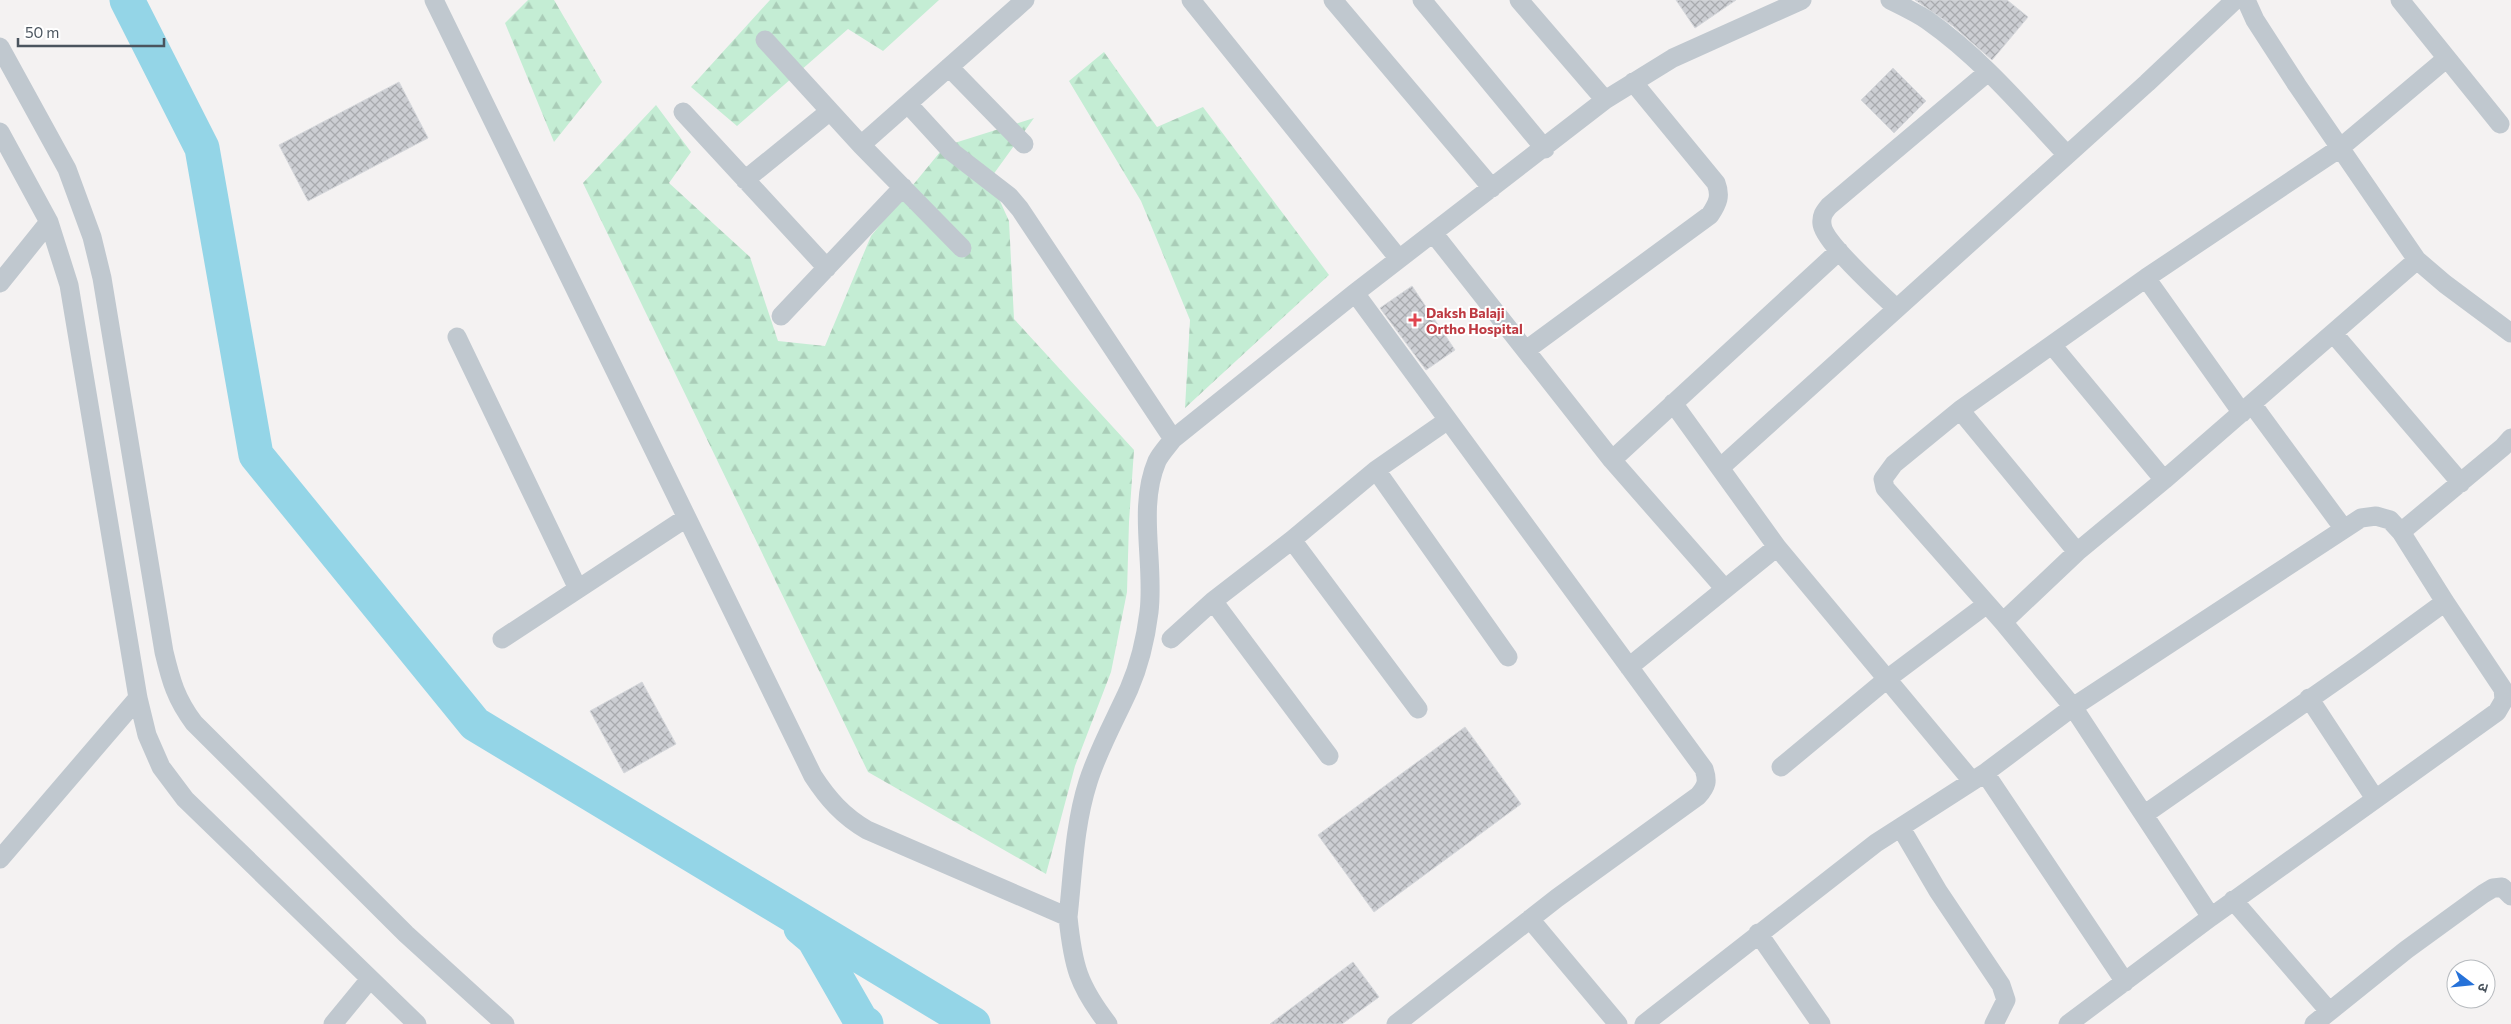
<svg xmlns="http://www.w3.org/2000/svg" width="2511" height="1024" font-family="Commissioner,'Noto Sans Devanagari',sans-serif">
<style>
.forest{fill:url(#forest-firs)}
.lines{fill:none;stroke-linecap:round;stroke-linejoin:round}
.river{stroke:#94d5e7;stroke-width:35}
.building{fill:url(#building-cross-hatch);stroke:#d6d8dc}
.minor{stroke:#c0c8cf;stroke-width:19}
.health-dot{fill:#e0444e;stroke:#fff;stroke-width:2}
.labels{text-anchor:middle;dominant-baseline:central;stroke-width:4;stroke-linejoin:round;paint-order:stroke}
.health-label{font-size:14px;font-weight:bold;fill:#be3a42;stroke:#fff;text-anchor:start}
</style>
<defs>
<pattern id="forest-firs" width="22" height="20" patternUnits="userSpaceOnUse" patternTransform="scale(1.25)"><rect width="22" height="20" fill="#c4edd4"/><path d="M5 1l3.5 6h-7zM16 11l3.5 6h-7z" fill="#aacdb8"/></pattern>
<pattern id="building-cross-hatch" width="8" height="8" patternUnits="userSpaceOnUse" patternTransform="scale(1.25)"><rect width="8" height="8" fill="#ccced3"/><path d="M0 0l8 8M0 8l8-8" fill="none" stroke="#a8aaae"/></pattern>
</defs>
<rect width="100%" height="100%" fill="#f4f2f2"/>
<path class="forest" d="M 528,0 L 554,0 L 602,82 L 554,142 L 505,23 Z
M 770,0 L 939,0 L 883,51 L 848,29 L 737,126 L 691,87 Z
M 1104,52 L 1157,127 L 1203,107 L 1329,275 L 1185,408 L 1190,320 L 1141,201 L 1069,81 Z
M 656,105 L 691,152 L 669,183 L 750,257 L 778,341 L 825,346 L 871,236 L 945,146 L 1034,118 L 990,179 L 1009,221 L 1014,319 L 1134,450 L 1129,522 L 1127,592 L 1111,672 L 1075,766 L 1046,874 L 868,772 L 583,183 Z"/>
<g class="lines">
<path class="river" d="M 127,0 L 202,148 L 256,455 L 475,724 L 973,1024
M 801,928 L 814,939 L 861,1021 L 866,1024"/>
</g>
<path class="building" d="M 1676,0 L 1736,0 L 1695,28 Z
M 1915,0 L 2007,0 L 2028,17 L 1992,60 L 1953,26 Z
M 1893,68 L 1926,101 L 1894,133 L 1861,100 Z
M 399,82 L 428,138 L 308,201 L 279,145 Z
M 1412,286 L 1455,350 L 1426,370 L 1380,308 Z
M 642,682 L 676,744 L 624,773 L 590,711 Z
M 1465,727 L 1521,804 L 1374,912 L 1318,835 Z
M 1353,962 L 1379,997 L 1342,1024 L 1270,1024 Z"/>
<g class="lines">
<path class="minor" d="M 434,0 L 813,776 C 828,799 843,816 867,830 L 1068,917 C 1073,966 1078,985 1108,1024
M 1191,0 L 1399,259
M 1333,0 L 1492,188
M 1422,0 L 1545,149
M 1519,0 L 1605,100
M 1890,0 C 1902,6 1915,12 1927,20 C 1980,57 2023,108 2067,155
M 2246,0 L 2255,20 L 2297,85 L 2417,260 L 2445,284 L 2511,333
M 2400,0 L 2500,124
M 765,40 L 861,145 L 962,248
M 0,47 L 67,169 L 92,237 L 102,278 L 164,652 C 171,681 176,699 194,723 L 406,934 L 505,1024
M 949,67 L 1024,144
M 908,104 L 952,152 L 1009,196 L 1020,209 L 1173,439
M 683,112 L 827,268
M 0,132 L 49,222 L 69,285 L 138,698 L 147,735 L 161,767 L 185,799 L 417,1024
M 861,145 L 1025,0
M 745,180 L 830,111
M 1434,234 L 1612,460 L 1725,589
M 2146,278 L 2242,413
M 0,283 L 49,222
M 1355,293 L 1704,769 C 1708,781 1707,786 1698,796 L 1557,898 L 1396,1024
M 1896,308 C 1881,294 1823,241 1822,224 C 1821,216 1824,212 1829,206 L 1988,72
M 781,316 L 903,187
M 2333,333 L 2461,483
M 457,337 L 578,589
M 2052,345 L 2164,480
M 1526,350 L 1710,215 C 1718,203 1721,196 1716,183 L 1633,82
M 1673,403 L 1777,547 L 1972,781
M 2252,404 L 2344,529
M 1960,410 L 2077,552
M 1612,460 L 1839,251
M 1720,468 L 2147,83 L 2235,0
M 1376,470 L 1508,657
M 2401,532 L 2503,447 L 2511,438
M 1292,540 L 1418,709
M 1213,601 L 1329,756
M 2003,622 L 2077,552 L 2164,480 L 2417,260
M 502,639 L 686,518
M 1171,639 L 1213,601 L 1292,540 L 1376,470 L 1448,420
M 1629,667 L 1777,547
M 2309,698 L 2374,797
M 1781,767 L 1887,679 L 1987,604
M 1985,773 L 2125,982
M 2145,814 L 2360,664 L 2445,602
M 1901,828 L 1938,891 L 2001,985 L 2006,1000 L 1994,1024
M 0,859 L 138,698
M 2233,900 L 2329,1011
M 1068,917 C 1073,873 1074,826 1088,782 C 1098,750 1115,720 1129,689 C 1139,666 1146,636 1149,612 C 1155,563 1137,508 1157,461 C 1161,453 1168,446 1173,439 L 1355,293 L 1605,100 L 1673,58 L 1802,0
M 1530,919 L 1618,1024
M 1758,933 L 1821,1024
M 333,1024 L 370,979
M 1644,1024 L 1876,843 L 1985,773 L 2073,707 L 2361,518 L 2376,516 L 2390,520 L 2401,532 L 2445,602 L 2503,689 L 2504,700 L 2497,712 L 2211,917
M 2068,1024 L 2211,917 L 2073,707 L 2003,622 L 1885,488 L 1883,479 L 1894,464 L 1960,410 L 2146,278 L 2340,148 L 2447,58
M 2314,1024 L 2406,950 L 2483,894 L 2493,888 L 2502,887 L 2511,896"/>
</g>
<path class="health-dot" d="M1412.5 312.5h5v5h5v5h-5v5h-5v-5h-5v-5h5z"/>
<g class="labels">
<g class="health-label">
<text x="1426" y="312">Daksh Balaji<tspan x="1426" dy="16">Ortho Hospital</tspan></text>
</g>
</g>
<g transform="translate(2471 984) rotate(106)"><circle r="24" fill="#ffffff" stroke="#b7bbbf"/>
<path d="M0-4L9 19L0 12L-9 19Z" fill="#2672d9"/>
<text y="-8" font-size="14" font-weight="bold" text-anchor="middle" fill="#4a545e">उ</text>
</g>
<path d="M18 38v8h146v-8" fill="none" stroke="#4a545e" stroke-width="2.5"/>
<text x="25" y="38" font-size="15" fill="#4a545e" stroke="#ffffff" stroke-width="4" paint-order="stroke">50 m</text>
</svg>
